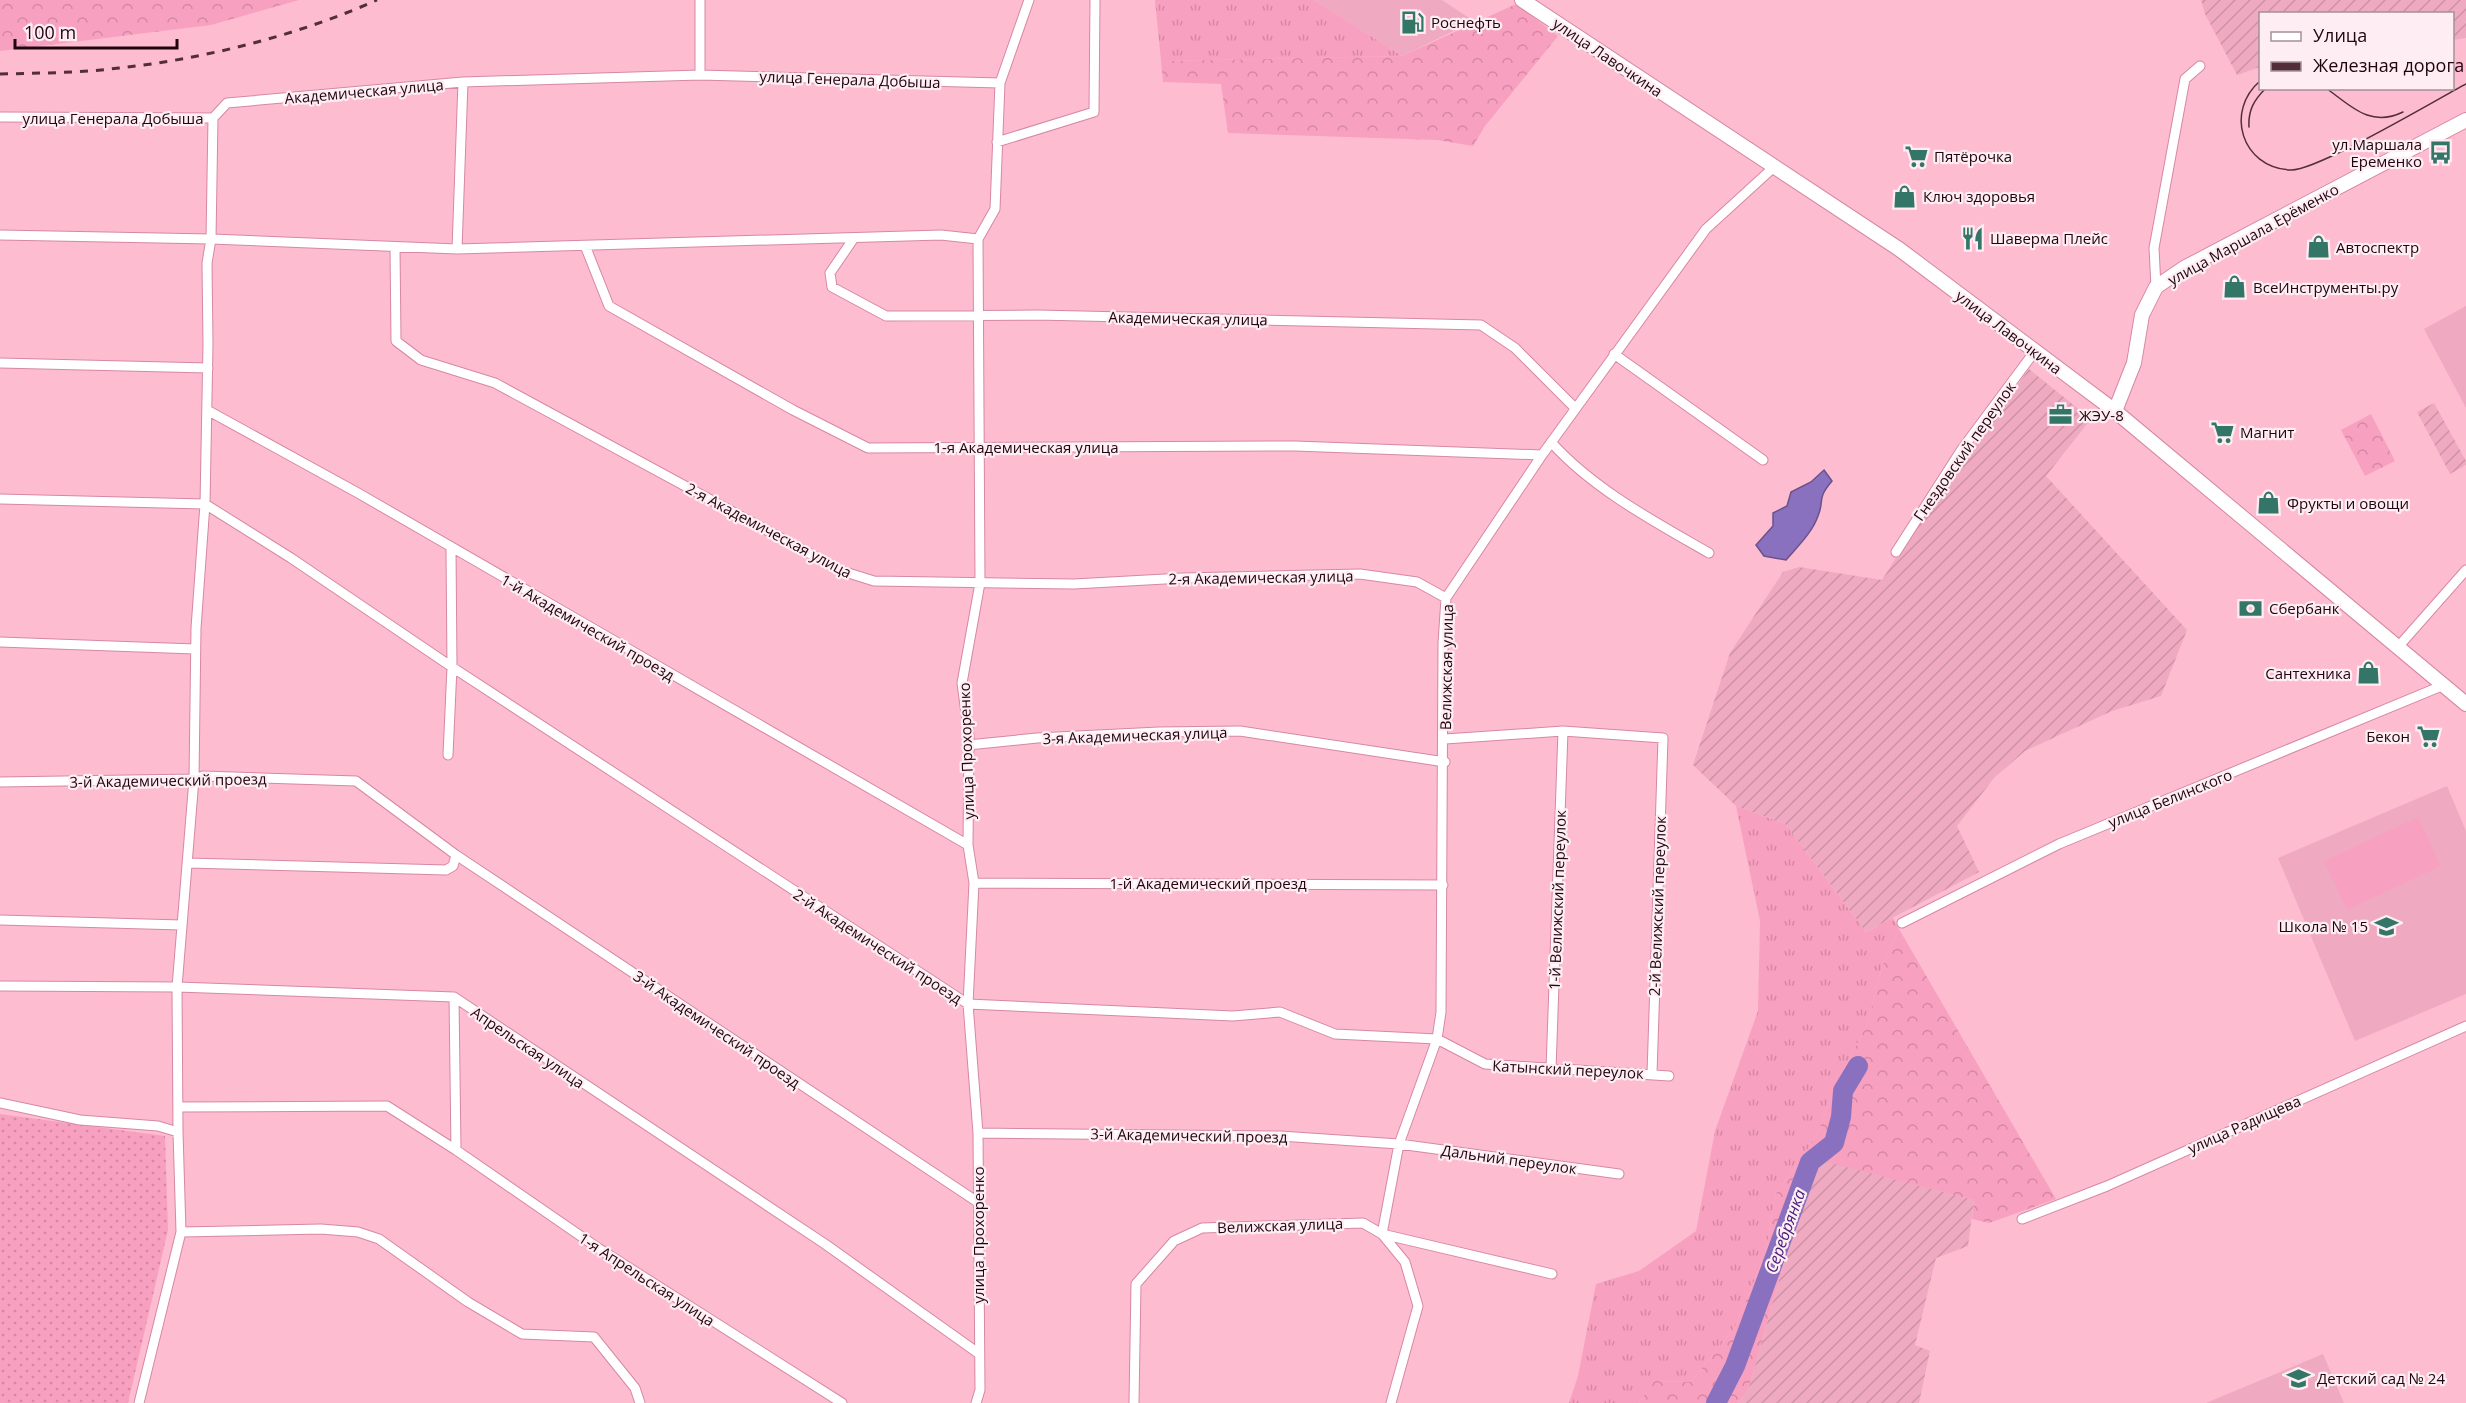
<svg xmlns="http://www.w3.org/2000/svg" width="2466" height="1403" font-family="'Open Sans',sans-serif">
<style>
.built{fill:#efaac2}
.industrial{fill:url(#industrial-furrows)}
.grass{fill:url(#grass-tufts)}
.forest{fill:url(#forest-crowns)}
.garden{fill:url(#garden-dots)}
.pitch{fill:#f8a0bf}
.water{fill:#8a71bf;stroke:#6a518a;stroke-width:1.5}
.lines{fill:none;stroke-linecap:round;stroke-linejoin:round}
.river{stroke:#8a71bf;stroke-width:20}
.minor-casing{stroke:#d688a4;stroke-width:11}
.secondary-casing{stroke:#d688a4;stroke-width:16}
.minor{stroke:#fff;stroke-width:9}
.secondary{stroke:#fff;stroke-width:14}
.tram{stroke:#522e3b;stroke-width:1.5}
.rail{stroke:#522e3b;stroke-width:3;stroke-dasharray:8 8;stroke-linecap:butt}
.labels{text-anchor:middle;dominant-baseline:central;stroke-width:4.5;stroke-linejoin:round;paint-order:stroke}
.poi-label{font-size:15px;fill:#200510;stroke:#feedf2;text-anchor:start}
.street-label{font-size:15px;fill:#200510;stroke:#feedf2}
.water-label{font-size:16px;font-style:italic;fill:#47207e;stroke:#feedf2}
</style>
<defs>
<pattern id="industrial-furrows" width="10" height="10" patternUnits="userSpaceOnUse" patternTransform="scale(1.5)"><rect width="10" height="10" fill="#efaac2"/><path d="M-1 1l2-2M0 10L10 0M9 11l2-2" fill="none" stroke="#cd91a6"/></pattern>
<pattern id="grass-tufts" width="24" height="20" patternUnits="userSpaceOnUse" patternTransform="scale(1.5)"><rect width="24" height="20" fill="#f8a0bf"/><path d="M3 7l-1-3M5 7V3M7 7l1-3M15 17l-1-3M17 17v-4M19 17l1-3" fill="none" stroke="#d488a3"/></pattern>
<pattern id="forest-crowns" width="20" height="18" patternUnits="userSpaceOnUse" patternTransform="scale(1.5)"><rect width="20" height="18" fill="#f8a0bf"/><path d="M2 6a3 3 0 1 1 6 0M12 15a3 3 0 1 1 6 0" fill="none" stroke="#d488a3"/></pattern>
<pattern id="garden-dots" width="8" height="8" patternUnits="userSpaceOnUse" patternTransform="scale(1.5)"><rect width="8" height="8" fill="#f8a0bf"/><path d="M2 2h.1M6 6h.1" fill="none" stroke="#d488a3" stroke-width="1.8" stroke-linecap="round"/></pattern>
</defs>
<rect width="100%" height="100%" fill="#febcd1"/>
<path class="built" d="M 1314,0 L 1442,0 L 1474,21 L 1402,56 Z
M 2466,306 L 2466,408 L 2424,329 Z
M 2447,786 L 2466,831 L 2466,994 L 2355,1041 L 2278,858 Z
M 2323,1354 L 2344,1403 L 2206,1403 Z"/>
<path class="industrial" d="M 2201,0 L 2466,0 L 2466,38 L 2453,40 L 2452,14 L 2260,14 L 2260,67 L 2237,75 L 2205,14 Z
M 2029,369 L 2091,419 L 2046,476 L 2187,630 L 2161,696 L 2112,711 L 2025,751 L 1994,778 L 1957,826 L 1979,872 L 1866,932 L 1785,824 L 1736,806 L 1693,765 L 1730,653 L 1783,572 L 1799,567 L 1882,580 L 1915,528 Z
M 2434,403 L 2466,461 L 2466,465 L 2450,474 L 2417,412 Z
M 1823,1160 L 1974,1200 L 1968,1246 L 1936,1258 L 1915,1345 L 1930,1351 L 1919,1403 L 1737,1403 L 1748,1390 L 1807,1181 Z"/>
<path class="grass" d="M 1155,0 L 1314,0 L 1402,56 L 1161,61 Z
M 1736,806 L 1785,824 L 1866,932 L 1893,918 L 1899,929 L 1882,967 L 1867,1025 L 1833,1090 L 1819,1130 L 1803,1157 L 1775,1195 L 1766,1252 L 1735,1327 L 1691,1382 L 1654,1381 L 1639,1403 L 1569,1403 L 1578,1376 L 1596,1284 L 1639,1271 L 1696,1231 L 1715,1131 L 1758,1011 L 1760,921 Z"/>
<path class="forest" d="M 0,0 L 299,0 L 211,25 L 0,51 Z
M 1516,4 L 1558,36 L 1485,126 L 1473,146 L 1437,140 L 1228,133 L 1221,84 L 1163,82 L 1161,61 L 1402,56 Z
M 2371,414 L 2395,461 L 2365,476 L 2341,430 Z
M 1899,929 L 2056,1199 L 1989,1223 L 1972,1219 L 1974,1200 L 1823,1161 L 1807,1181 L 1748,1390 L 1737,1403 L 1639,1403 L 1654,1381 L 1691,1382 L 1735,1327 L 1766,1252 L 1775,1195 L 1803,1157 L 1819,1130 L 1833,1090 L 1867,1025 L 1882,967 Z"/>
<path class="garden" d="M 0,1114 L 165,1136 L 168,1230 L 128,1403 L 0,1403 Z"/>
<path class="pitch" d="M 2418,817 L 2441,866 L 2347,910 L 2324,861 Z"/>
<path class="water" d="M 1824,470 L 1832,481 C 1816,500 1825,499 1818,516 C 1812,533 1797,547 1786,560 L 1764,556 L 1756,545 L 1773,526 L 1773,513 L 1787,506 L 1791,492 L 1811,482 Z"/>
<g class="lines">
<path class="river" d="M 1716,1403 L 1735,1366 L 1810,1162 L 1834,1143 L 1841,1117 L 1843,1091 L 1858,1066"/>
<defs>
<path id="minor" d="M 700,75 L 700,0
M 463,82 L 700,75 L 1000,83
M 0,117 L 213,118 L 211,239 L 207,263 L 208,344 L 205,504 L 196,628 L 194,779 L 177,987 L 178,1132
M 997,142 L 1094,112 L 1095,0
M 0,235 L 211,239 L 457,249 L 463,82 L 227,103 L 213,118
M 854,238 L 830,273 L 832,287 L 886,316 L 1037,315 L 1481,325 L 1515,348 L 1575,408
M 395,247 L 396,341 L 421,360 L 495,383 L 842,571 L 874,581 L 1074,584 L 1183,578 L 1360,574 L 1417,582 L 1446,598
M 586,248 L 609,306 L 793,410 L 868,448 L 1295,446 L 1542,455
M 457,249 L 941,235 L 978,239
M 2156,287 L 2154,248 L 2185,79 L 2200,66
M 1614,354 L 1763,460
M 0,363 L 208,368
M 207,410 L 358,493 L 968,845
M 1551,442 C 1593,489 1655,522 1709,553
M 0,499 L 205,504 L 291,558 L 452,667 L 968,1004 L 1233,1016 L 1280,1012 L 1335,1034 L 1437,1039 L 1485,1064 L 1669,1076
M 1896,552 L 1962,449 L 2035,351
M 0,642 L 195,649
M 2398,647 L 2466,570
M 1445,739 L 1563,731 L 1663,738 L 1652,1074
M 968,745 L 1037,738 L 1159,732 L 1240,731 L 1445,762
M 448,755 L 452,667 L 451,549
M 0,782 L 194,779 L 203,776 L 356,781 L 456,855 L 979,1203
M 187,863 L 446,870 L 453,866 L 456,855
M 974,883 L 1443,885
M 0,920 L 182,925
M 1902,923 L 2059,844 L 2444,685
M 0,986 L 177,987 L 454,997 L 825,1244 L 978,1353
M 454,997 L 456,1150 L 598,1248 L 842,1403
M 1551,1069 L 1563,731
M 0,1103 L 80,1120 L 158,1126 L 178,1132 L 181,1232 L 139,1403
M 178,1107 L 387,1106 L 456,1150
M 978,1133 L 1280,1136 L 1399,1144 L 1619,1174
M 2022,1219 L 2107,1186 L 2466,1026
M 181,1232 L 321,1229 L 358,1232 L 379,1239 L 468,1302 L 522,1334 L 594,1337 L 635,1388 L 640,1403
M 976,1403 L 980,1390 L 978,1133 L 968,1004 L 974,883 L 968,845 L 969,736 L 962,683 L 980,583 L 978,239 L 995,209 L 1000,83 L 1029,0
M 1134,1403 L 1136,1284 L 1174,1241 L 1202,1228 L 1363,1223 L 1382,1234 L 1552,1274
M 1391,1403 L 1418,1306 L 1405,1262 L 1382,1234 L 1399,1144 L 1437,1039 L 1441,1012 L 1443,643 L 1446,598 L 1542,455 L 1706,229 L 1774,167"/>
<path id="secondary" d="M 1522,0 L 1899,249 L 2115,411 L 2466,704
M 2115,411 L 2134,363 L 2142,315 L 2156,287 L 2184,268 L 2466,120"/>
</defs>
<use href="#minor" class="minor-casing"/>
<use href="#secondary" class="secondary-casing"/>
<use href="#minor" class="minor"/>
<use href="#secondary" class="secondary"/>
<path class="tram" d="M 2260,81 C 2225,111 2241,167 2290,170 C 2315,172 2436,100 2466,84
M 2326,88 C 2351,106 2370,128 2403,112
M 2249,127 C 2248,110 2254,100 2266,88"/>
<path class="rail" d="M 0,74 C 40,73 80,73 119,68 C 204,59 299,35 377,0"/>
</g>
<defs>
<symbol id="fuel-bare" viewBox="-9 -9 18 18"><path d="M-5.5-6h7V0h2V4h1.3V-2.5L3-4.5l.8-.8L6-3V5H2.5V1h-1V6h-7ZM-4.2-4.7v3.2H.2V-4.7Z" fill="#337668" stroke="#feedf2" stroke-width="2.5" paint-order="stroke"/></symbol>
<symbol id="bus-bare" viewBox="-9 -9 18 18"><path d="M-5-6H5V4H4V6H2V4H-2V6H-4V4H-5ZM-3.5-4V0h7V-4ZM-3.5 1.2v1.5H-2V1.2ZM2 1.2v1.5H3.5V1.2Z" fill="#337668" stroke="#feedf2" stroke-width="2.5" paint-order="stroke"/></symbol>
<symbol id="supermarket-bare" viewBox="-9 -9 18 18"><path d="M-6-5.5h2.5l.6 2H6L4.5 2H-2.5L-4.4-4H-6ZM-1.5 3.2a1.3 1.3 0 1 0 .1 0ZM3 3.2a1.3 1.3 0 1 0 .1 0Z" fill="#337668" stroke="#feedf2" stroke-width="2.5" paint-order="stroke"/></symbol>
<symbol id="shop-bare" viewBox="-9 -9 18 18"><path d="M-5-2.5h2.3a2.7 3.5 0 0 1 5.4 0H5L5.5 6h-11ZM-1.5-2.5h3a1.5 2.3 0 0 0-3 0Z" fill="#337668" stroke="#feedf2" stroke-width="2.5" paint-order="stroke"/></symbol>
<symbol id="restaurant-bare" viewBox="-9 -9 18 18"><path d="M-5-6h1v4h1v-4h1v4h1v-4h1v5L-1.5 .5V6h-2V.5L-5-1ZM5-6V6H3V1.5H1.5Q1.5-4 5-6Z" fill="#337668" stroke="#feedf2" stroke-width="2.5" paint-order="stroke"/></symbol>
<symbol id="office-bare" viewBox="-9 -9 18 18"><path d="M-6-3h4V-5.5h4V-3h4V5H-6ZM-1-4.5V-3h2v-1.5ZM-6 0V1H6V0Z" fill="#337668" stroke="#feedf2" stroke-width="2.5" paint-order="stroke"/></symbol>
<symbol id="bank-bare" viewBox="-9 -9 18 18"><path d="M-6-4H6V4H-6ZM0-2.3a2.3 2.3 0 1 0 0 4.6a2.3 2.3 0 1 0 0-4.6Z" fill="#337668" stroke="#feedf2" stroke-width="2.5" paint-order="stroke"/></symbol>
<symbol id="school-bare" viewBox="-9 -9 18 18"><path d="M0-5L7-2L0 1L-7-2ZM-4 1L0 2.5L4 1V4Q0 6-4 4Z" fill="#337668" stroke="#feedf2" stroke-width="2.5" paint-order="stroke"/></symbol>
</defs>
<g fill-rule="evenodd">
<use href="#fuel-bare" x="1396" y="6" width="33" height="33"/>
<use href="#bus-bare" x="2424" y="136" width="33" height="33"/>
<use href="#supermarket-bare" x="1900" y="140" width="33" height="33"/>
<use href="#shop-bare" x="1888" y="180" width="33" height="33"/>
<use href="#restaurant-bare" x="1956" y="222" width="33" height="33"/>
<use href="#shop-bare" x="2302" y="230" width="33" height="33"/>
<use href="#shop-bare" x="2218" y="270" width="33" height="33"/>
<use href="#office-bare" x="2044" y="398" width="33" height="33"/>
<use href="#supermarket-bare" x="2206" y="416" width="33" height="33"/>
<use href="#shop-bare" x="2252" y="486" width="33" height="33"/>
<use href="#bank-bare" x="2234" y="592" width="33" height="33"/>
<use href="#shop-bare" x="2352" y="656" width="33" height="33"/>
<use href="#supermarket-bare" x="2412" y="720" width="33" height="33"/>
<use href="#school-bare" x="2370" y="910" width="33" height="33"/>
<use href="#school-bare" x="2282" y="1362" width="33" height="33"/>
</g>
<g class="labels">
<g class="poi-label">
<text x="1431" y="22">Роснефть</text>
<text x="2422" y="144" text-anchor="end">ул.Маршала<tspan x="2422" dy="17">Еременко</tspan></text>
<text x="1934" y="156">Пятёрочка</text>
<text x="1923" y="196">Ключ здоровья</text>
<text x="1990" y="238">Шаверма Плейс</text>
<text x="2336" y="247">Автоспектр</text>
<text x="2253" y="287">ВсеИнструменты.ру</text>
<text x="2079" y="415">ЖЭУ-8</text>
<text x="2240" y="432">Магнит</text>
<text x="2287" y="503">Фрукты и овощи</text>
<text x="2269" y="608">Сбербанк</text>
<text x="2351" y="673" text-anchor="end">Сантехника</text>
<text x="2410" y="736" text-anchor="end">Бекон</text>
<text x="2368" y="926" text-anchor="end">Школа № 15</text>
<text x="2317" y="1378">Детский сад № 24</text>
</g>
<g class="street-label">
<text transform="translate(1608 57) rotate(34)">улица Лавочкина</text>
<text transform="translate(850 79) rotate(2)">улица Генерала Добыша</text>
<text transform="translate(364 91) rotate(-5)">Академическая улица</text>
<text x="113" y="118">улица Генерала Добыша</text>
<text transform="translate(2253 234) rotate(-29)">улица Маршала Ерёменко</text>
<text transform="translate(1188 318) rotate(1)">Академическая улица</text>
<text transform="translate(2009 332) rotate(37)">улица Лавочкина</text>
<text x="1026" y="447">1-я Академическая улица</text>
<text transform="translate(1964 451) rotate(-55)">Гнездовский переулок</text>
<text transform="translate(769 530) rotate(28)">2-я Академическая улица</text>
<text transform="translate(1261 577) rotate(-1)">2-я Академическая улица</text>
<text transform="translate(588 627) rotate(30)">1-й Академический проезд</text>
<text transform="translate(1446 667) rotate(-89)">Велижская улица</text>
<text transform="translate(1135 735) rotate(-2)">3-я Академическая улица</text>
<text transform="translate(966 751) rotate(-92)">улица Прохоренко</text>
<text transform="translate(168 780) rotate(-1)">3-й Академический проезд</text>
<text transform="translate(2170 798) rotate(-22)">улица Белинского</text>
<text x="1208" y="883">1-й Академический проезд</text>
<text transform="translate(1557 900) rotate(-88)">1-й Велижский переулок</text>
<text transform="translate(1657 906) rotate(-88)">2-й Велижский переулок</text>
<text transform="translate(878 946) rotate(33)">2-й Академический проезд</text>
<text transform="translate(717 1029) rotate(34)">3-й Академический проезд</text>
<text transform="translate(528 1047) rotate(34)">Апрельская улица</text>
<text transform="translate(1568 1069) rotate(3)">Катынский переулок</text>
<text transform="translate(2244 1124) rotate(-24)">улица Радищева</text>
<text transform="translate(1189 1135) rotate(1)">3-й Академический проезд</text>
<text transform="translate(1509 1159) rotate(8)">Дальний переулок</text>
<text transform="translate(1280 1225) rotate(-2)">Велижская улица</text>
<text transform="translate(978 1235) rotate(-90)">улица Прохоренко</text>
<text transform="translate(647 1279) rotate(33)">1-я Апрельская улица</text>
</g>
<g class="water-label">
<text transform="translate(1785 1231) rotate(-70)">Серебрянка</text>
</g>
</g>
<rect x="2259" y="12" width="195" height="78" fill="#feedf2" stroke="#a59098" stroke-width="1.5"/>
<rect x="2271" y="32" width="30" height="9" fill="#ffffff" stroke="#a59098" stroke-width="1.5"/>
<text x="2313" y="42" font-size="18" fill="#200510">Улица</text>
<rect x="2271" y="62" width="30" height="9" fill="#522e3b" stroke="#a59098" stroke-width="1.5"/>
<text x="2313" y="72" font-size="18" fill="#200510">Железная дорога</text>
<path d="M15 39v9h162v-9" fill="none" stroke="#200510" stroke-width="3"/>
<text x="24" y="39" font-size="18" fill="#200510" stroke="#feedf2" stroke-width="4.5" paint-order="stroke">100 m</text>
</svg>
